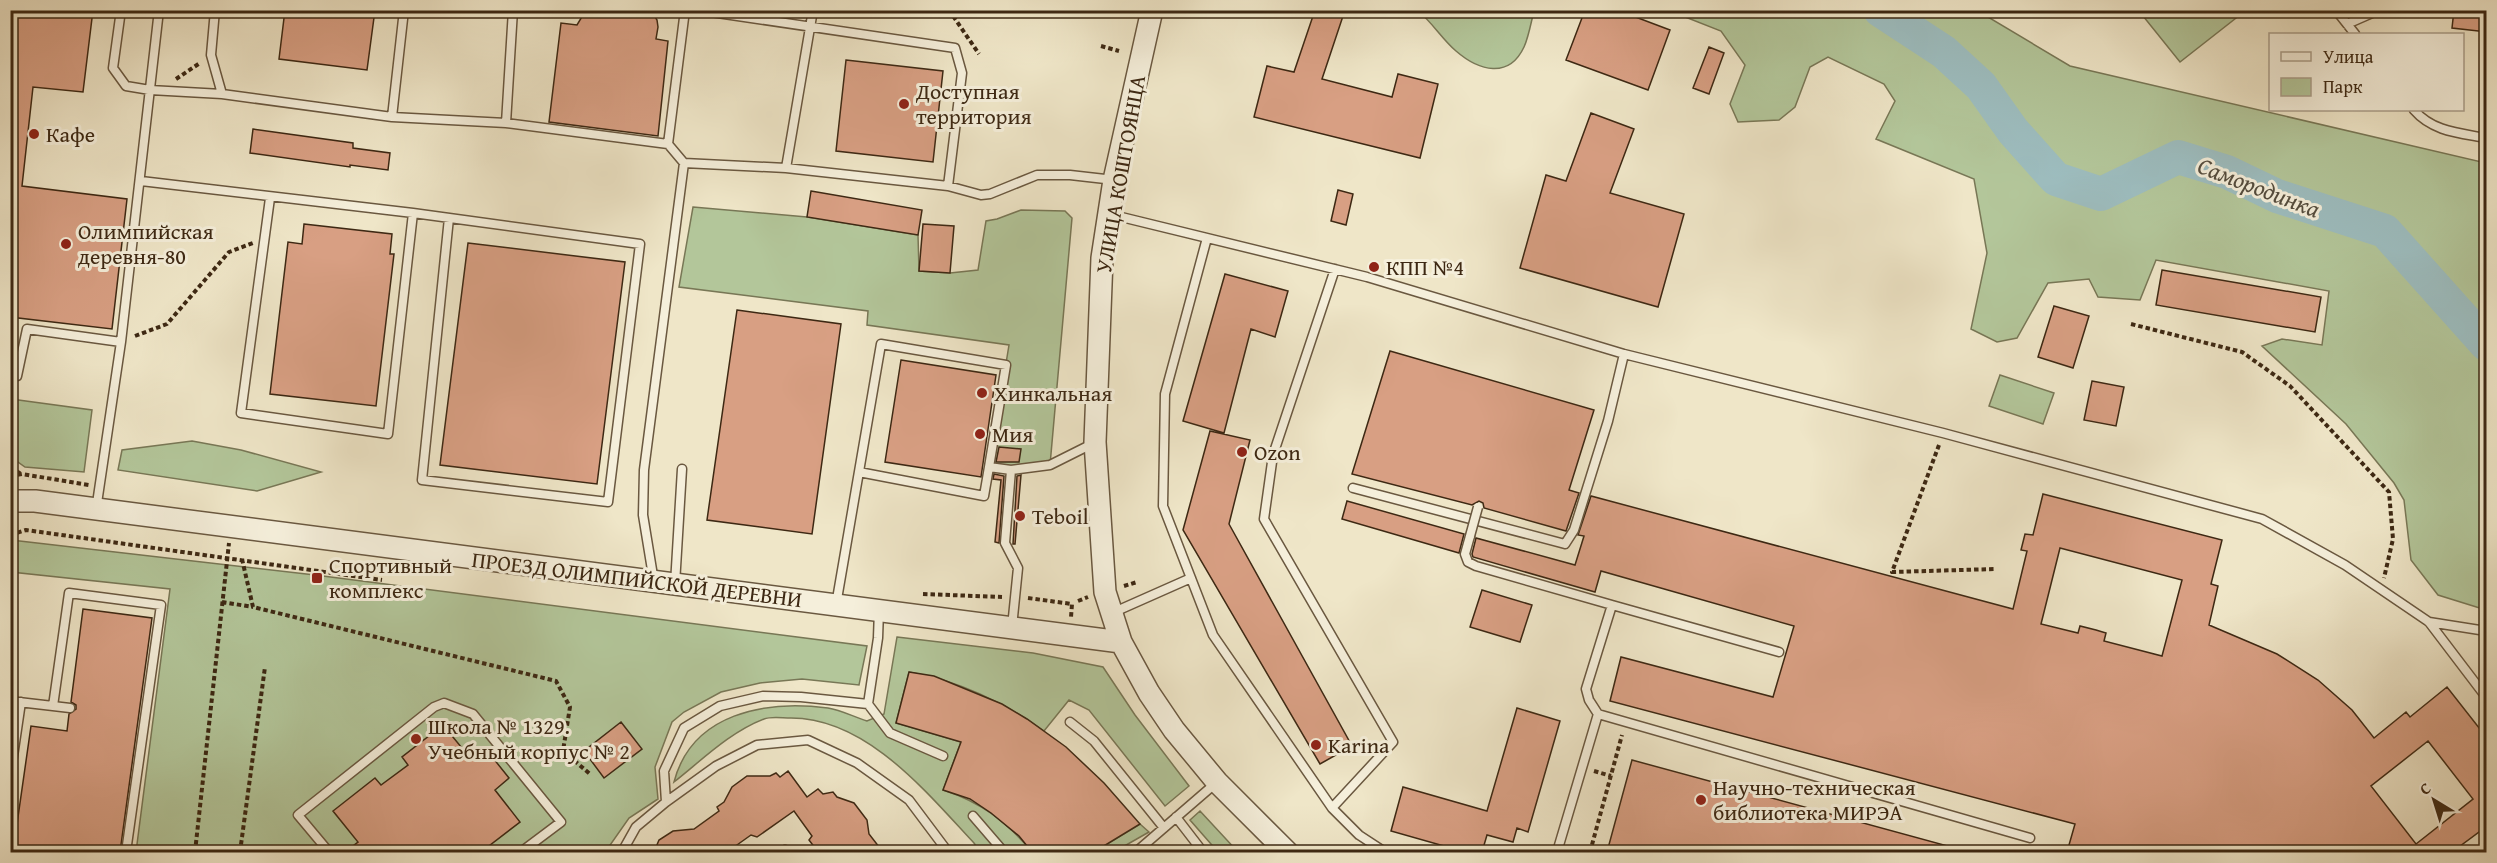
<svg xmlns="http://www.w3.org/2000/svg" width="2497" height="863" font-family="'Gentium Book Plus',serif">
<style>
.green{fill:#b3c69a;stroke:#787756;stroke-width:1.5}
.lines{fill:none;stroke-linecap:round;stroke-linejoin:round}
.river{stroke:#9dbdbf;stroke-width:34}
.building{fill:#d89f83;stroke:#3d2813;stroke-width:1.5;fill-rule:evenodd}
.service-casing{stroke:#6a5840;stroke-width:11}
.tertiary-casing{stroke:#6a5840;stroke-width:24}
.path{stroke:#3d2813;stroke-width:4;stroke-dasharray:4.5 3;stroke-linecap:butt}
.service{stroke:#f5efdb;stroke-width:8}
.tertiary{stroke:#f5efdb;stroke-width:21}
.service-bridge-casing{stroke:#6a5840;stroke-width:11;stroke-linecap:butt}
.service-bridge{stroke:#f5efdb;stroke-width:8}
.poi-dot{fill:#8f2418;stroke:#f5efdb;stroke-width:2}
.labels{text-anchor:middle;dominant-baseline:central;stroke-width:6;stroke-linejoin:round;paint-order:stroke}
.poi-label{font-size:22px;fill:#3d2813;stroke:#f5efdb;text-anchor:start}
.street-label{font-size:22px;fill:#3d2813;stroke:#f5efdb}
.water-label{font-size:24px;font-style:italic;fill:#554d3e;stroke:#f5efdb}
</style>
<rect width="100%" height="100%" fill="#efe6c8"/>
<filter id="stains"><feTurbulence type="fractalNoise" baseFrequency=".00333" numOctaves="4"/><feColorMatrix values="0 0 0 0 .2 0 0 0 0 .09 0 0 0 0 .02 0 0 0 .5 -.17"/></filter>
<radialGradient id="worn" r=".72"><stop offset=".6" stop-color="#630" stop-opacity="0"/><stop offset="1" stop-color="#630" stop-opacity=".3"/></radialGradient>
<path class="green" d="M 1418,11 L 1534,11 C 1531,22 1529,36 1524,47 C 1509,79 1479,71 1456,51 C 1442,39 1432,22 1418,11 Z
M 1670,11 L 1978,11 L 2070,66 L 2486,163 L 2486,610 L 2438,595 L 2411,560 L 2404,500 L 2394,483 L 2346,424 L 2262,346 L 2282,339 L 2322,345 L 2329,291 L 2156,260 L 2140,300 L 2098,297 L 2089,279 L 2048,283 L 2017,338 L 1997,342 L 1971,329 L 1987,253 L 1974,179 L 1876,139 L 1895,101 L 1884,84 L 1828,57 L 1810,67 L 1795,107 L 1779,120 L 1738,122 L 1730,104 L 1745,65 L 1721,31 Z
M 2139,11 L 2245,11 L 2180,62 Z
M 693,207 L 807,217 L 918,235 L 919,271 L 950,273 L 978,270 L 986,221 L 997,219 L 1021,210 L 1065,211 L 1072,218 L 1050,465 L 989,467 L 1009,345 L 867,325 L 868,311 L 679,287 Z
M 2000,375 L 2054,393 L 2043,424 L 1989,406 Z
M 11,399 L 92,410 L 84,472 L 25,467 L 11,457 Z
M 192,441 L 241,450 L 321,472 L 257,491 L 118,470 L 122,450 Z
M 11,540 L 315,575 L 867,646 L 859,685 L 802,679 L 760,683 L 721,692 L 684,712 L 672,722 L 655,767 L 658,799 L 629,818 L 608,848 L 608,852 L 136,852 L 170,589 L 11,572 Z
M 897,637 L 1033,653 L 1103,667 L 1135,715 L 1189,786 L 1165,806 L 1089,710 L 1069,700 L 1044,731 C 1005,703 957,680 909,672 L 896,723 L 961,742 L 943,790 C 981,802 1007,822 1032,852 L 980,852 L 974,843 C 927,793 867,718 791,718 C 782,718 771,716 764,719 C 730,732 702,760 674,782 C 692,713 765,700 828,708 C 841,710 854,717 867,721 L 884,714 Z
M 1200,811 L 1238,852 L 1218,852 L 1190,820 Z
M 1140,824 L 1149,832 L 1114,852 L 1094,852 Z"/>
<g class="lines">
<path class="river" d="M 1880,10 L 1944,52 L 1981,86 L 2013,131 L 2056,179 L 2101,194 L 2178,157 L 2227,172 L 2277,196 L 2385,231 L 2486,344"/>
</g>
<path class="building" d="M 10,10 L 93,10 L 83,92 L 33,87 L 22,186 L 127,199 L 112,329 L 10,317 Z
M 285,10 L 375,10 L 367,70 L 279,59 Z
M 586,10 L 651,10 L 657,20 L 658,27 L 656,39 L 668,41 L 658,136 L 549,122 L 561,23 L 577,25 Z
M 1315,10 L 1345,10 L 1322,79 L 1392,97 L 1398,74 L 1438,84 L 1420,158 L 1254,117 L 1267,66 L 1294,72 Z
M 1585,10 L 1617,10 L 1670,30 L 1648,90 L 1566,60 Z
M 2454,10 L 2487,10 L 2487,32 L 2452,28 Z
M 1709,47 L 1724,53 L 1709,94 L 1693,88 Z
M 846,60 L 943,71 L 933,162 L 836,151 Z
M 1591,113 L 1634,129 L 1610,193 L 1684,214 L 1658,307 L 1520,268 L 1546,175 L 1566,181 Z
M 253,129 L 353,143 L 353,148 L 390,153 L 388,170 L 350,165 L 350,167 L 250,153 Z
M 1338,190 L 1353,194 L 1346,225 L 1331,221 Z
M 811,191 L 922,210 L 918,235 L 807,217 Z
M 304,224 L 392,234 L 390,254 L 394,254 L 376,406 L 270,394 L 288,242 L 302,244 Z
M 923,224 L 954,226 L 950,273 L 919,271 Z
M 468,243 L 625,262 L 597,484 L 440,465 Z
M 2162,270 L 2321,297 L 2315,332 L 2156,305 Z
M 1225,274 L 1288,291 L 1275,337 L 1251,329 L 1224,433 L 1183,421 Z
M 2054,306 L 2089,316 L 2073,368 L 2038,357 Z
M 737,310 L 841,324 L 812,534 L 707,520 Z
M 1390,351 L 1594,410 L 1569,490 L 1579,493 L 1566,531 L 1484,508 L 1483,503 L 1479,501 L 1472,505 L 1352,474 Z
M 901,360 L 996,375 L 981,477 L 885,462 Z
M 2092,381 L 2124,387 L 2116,426 L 2084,420 Z
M 1210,431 L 1250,440 L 1229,524 L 1352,746 L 1320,764 L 1183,530 Z
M 999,447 L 1021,449 L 1019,462 L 996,462 Z
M 994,474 L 1004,476 L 999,543 L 995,542 L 1001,480 L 993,479 Z
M 1021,475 L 1015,544 L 1013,544 L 1017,476 Z
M 2043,494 L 2222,540 L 2211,584 L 2218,586 L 2209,625 L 2277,654 L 2318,680 L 2352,710 L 2374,738 L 2406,712 L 2410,717 L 2447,687 L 2487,738 L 2487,826 L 2452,852 L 2067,852 L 2075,824 L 1610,701 L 1621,657 L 1773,697 L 1794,626 L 1601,571 L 1595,592 L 1473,557 L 1472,554 L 1476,538 L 1575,565 L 1584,536 L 1578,535 L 1591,496 L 2013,609 L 2027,551 L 2021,550 L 2025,534 L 2033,535 ZM 2060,548 L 2182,580 L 2162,656 L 2104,641 L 2106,633 L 2096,630 L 2080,626 L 2078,633 L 2041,624 ZM 2428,741 L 2473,799 L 2416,844 L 2371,786 Z
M 1347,501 L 1464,534 L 1459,553 L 1342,519 Z
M 1482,590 L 1532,605 L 1520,642 L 1470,627 Z
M 83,609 L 152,618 L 120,852 L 13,852 L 31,726 L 67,731 L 69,714 L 76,709 L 76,705 L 71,702 Z
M 909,672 L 934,676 L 1002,704 L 1027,719 L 1066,747 L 1104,783 L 1140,824 L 1094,852 L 1032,852 L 1019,836 L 991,813 L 970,799 L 943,790 L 961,742 L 896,723 Z
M 1517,708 L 1560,721 L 1528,832 L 1517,828 L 1513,842 L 1487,835 L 1482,852 L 1465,852 L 1391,831 L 1403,787 L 1487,811 Z
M 621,722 L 642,749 L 604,778 L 584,751 Z
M 443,725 L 471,759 L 485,748 L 509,778 L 495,790 L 520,822 L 481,852 L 345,852 L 358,842 L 333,811 L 375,778 L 381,785 L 408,765 L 402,757 Z
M 1632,760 L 1955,848 L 1955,852 L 1607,852 Z
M 788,771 L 807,797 L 818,789 L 823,794 L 833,792 L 837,797 L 854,803 L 867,820 L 869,834 L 883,852 L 818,852 L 809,840 L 812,836 L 794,811 L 757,837 L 751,835 L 727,852 L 654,852 L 659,840 L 673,831 L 694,829 L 719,811 L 717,807 L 724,802 L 732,787 L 747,776 L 770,776 L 776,773 L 780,777 Z"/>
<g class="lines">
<defs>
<path id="service" d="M 121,10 L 113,68 L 126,86 L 150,90 L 222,94 L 392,117 L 506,123
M 215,10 L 211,55 L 222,94
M 513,10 L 506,123 L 668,144
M 685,10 L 668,144 L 684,163 L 786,168 L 948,186 L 981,195 L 990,194 L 1037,175 L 1070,175 L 1114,180
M 697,10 L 955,48 L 962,73 L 948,186
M 2336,10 L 2355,34
M 2347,24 L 2379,10
M 2414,110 C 2433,132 2460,133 2486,138
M 392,117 L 404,10
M 786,168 L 813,10
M 141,181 L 413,213 L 640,244 L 608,502 L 422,480 L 449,218
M 270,198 L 241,413 L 388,434 L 413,213
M 1109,214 L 1367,277 L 1624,354 L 1943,433 L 2262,519 L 2345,565 L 2429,622 L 2486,697
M 1207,238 L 1165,394 L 1163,506 L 1213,635 L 1332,808 L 1359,835 L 1385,852
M 121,342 L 159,10
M 10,376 L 17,376 L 27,329 L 121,342 L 96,510
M 859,472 L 984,496 L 989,467
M 1353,488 L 1565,544 L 1574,530 L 1608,421 L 1624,354
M 1470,536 L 1465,554 L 1468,562 L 1476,566 L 1612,605 L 1586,689 L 1589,700 L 1598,714 L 2030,838
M 654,582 L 643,515 L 644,470 L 684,163
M 675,584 L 682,469
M 836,605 L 881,344 L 1006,365 L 989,467 L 1011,470
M 1612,605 L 1779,652
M 1112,613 L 1191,578
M 2429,622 L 2486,631
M 1012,627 L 1018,568 L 1005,543 L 1011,470 L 1050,465 L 1094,443
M 10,701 L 70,708
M 868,704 L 890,733 L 943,756
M 53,706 L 69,593 L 161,605 L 126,852
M 1070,722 L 1094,741 L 1164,828
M 10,777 L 21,702
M 666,802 L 716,766 L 757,745 L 808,740 L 857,763 L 909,800 L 948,852
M 1332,808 L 1393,742 L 1264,519 L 1273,455 L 1335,269
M 973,816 L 1004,852
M 1176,817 L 1203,852
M 329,852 L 298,815 L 434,707 L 444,703 L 473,714 L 561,822 L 521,852
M 622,852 L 636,827 L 666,802 L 664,771 L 684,728 L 720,706 L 763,696 L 801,697 L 868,704 L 878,638 L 879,610
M 782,852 L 785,850 L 787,852
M 1136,852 L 1217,782
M 1557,852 L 1598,714"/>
<path id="tertiary" d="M 1152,10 L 1114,180 L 1102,258 L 1095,442 L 1105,592 L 1121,642 L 1149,693 L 1174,730 L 1217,782 L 1287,852
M 10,501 L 35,501 L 1121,642"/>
</defs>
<use href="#service" class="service-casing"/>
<use href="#tertiary" class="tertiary-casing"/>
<path class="path" d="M 949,10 L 979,54
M 1101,46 L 1119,51
M 176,79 L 200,63
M 2131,324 L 2242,352 L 2290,386 L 2389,492 L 2393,539 L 2384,578
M 135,336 L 167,324 L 229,252 L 253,243
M 1939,445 L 1892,572 L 1995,569
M 10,467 L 21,474
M 10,476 L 22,474 L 89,485
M 10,535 L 26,530 L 382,580
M 242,559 L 253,607 L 556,681 L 570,707 L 563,751 L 590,774
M 1124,586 L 1137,582
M 923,594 L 1002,597
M 1028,598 L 1072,604 L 1071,617
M 1078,601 L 1088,597
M 222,602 L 253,607
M 1594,771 L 1611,776
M 195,852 L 229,543
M 240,852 L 265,667
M 1590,852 L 1622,735"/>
<use href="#service" class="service"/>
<use href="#tertiary" class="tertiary"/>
<defs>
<path id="service-bridge" d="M 1470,536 L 1478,507"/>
</defs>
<use href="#service-bridge" class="service-bridge-casing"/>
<use href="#service-bridge" class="service-bridge"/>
</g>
<g class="poi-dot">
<circle cx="904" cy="104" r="6"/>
<circle cx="34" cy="134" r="6"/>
<circle cx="66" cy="244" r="6"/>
<circle cx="1374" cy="267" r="6"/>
<circle cx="982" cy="393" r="6"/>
<circle cx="980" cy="434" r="6"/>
<circle cx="1242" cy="452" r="6"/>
<circle cx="1020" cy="516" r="6"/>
<rect x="311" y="572" width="12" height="12" rx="3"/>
<circle cx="416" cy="739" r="6"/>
<circle cx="1316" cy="745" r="6"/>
<circle cx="1701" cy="800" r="6"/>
</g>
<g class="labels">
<g class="poi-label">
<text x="916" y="91">Доступная<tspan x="916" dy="25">территория</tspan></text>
<text x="46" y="134">Кафе</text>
<text x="78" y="231">Олимпийская<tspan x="78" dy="25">деревня-80</tspan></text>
<text x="1386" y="267">КПП №4</text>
<text x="994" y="393">Хинкальная</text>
<text x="992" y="434">Мия</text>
<text x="1254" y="452">Ozon</text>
<text x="1032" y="516">Teboil</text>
<text x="329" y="565">Спортивный<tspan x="329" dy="25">комплекс</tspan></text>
<text x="428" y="726">Школа № 1329.<tspan x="428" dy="25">Учебный корпус № 2</tspan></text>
<text x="1328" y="745">Karina</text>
<text x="1713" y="787">Научно-техническая<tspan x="1713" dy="25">библиотека МИРЭА</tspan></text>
</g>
<g class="street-label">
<text transform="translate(1120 174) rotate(-80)">УЛИЦА КОШТОЯНЦА</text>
<text transform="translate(637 579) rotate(7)">ПРОЕЗД ОЛИМПИЙСКОЙ ДЕРЕВНИ</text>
</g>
<g class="water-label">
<text transform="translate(2259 187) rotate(21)">Самородинка</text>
</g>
</g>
<rect width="2497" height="863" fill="none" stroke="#efe6c8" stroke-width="36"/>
<rect x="12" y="12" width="2473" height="839" fill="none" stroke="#3d2813" stroke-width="3"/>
<rect x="18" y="18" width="2461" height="827" fill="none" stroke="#3d2813" stroke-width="1.5"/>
<rect x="2269" y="33" width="195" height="78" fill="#f5efdb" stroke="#ab9f8b" stroke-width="1.5"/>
<rect x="2281" y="52" width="30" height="9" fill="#f5efdb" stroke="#ab9f8b" stroke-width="1.5"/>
<text x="2323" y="63" font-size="18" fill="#3d2813">Улица</text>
<rect x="2281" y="78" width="30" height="18" fill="#b3c69a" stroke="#ab9f8b" stroke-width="1.5"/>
<text x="2323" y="93" font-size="18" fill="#3d2813">Парк</text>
<g transform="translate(2434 800) rotate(322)" stroke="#f5efdb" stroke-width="4.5" paint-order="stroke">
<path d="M0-4.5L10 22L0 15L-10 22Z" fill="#3d2813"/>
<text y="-9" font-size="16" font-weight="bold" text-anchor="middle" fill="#3d2813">С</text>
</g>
<rect width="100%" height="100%" filter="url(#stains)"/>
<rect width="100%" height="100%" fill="url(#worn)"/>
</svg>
